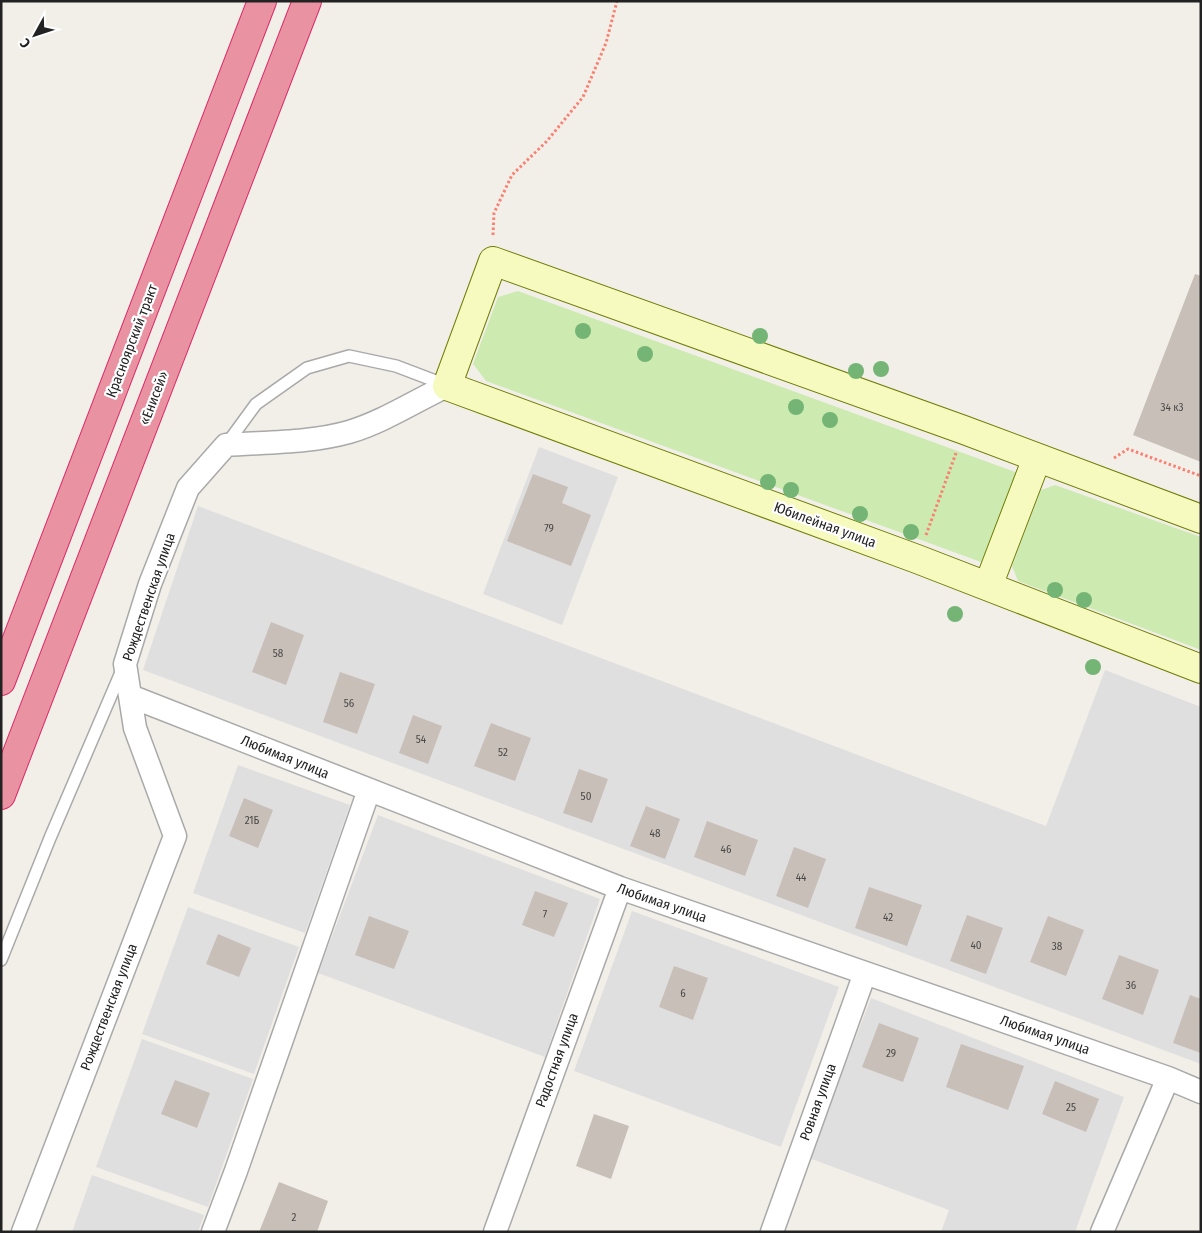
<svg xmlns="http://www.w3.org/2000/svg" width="1202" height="1233" font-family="'Fira Sans Condensed',sans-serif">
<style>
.residential{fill:#e0dfdf}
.grass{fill:#cdebb0}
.building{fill:#c7bfb8}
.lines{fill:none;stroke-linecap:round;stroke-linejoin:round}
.lane-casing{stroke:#a9a9a9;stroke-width:14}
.street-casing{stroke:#a9a9a9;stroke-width:25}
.secondary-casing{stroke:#707d05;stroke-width:30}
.highway-casing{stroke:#dc2a67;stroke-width:30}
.path{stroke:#fa8072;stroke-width:3;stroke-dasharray:2.5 2.5;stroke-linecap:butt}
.lane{stroke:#fff;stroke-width:11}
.street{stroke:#fff;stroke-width:22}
.secondary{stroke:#f7fabf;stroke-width:28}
.highway{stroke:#e892a2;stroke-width:28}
.tree{fill:#74b475}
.labels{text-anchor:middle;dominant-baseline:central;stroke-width:4.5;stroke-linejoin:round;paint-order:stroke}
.number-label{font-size:11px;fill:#4b4948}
.street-label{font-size:14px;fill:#222;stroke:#fff}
</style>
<rect width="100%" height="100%" fill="#f2efe9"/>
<path class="residential" d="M 539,447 L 618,477 L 562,625 L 483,594 Z
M 198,506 L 1046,826 L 1105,670 L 1201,707 L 1201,1064 L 143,670 Z
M 238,765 L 350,805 L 305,933 L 193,893 Z
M 378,815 L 600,899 L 545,1057 L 318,973 Z
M 188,907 L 299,947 L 254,1074 L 142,1034 Z
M 632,911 L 839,987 L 781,1147 L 574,1071 Z
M 871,998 L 1124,1097 L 1075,1232 L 941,1232 L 949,1210 L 809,1158 Z
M 142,1039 L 253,1079 L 208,1207 L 96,1167 Z
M 92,1175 L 204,1215 L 198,1232 L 72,1232 Z"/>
<path class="grass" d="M 518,291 L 1018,473 L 981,562 L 486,381 L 473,364 L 498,297 Z
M 1055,485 L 1201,537 L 1201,650 L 1018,581 L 1012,566 L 1041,490 Z"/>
<path class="building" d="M 1195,274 L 1201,276 L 1201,462 L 1133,435 Z
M 533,474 L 568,487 L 562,503 L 591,515 L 571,566 L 507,541 Z
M 271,622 L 304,635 L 286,685 L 252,672 Z
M 340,672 L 375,684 L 357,734 L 323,722 Z
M 413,715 L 442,726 L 428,764 L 399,753 Z
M 491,723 L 531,738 L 515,781 L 474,766 Z
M 579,769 L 608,779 L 592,823 L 563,813 Z
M 244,798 L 273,810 L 258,848 L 229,836 Z
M 646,806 L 680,819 L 665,859 L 630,846 Z
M 707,821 L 758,840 L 745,876 L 694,857 Z
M 794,847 L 826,859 L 808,908 L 776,896 Z
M 869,887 L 922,905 L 907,946 L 855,928 Z
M 535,891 L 568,903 L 554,937 L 522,925 Z
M 967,915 L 1003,928 L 986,974 L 950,961 Z
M 369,916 L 409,931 L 394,969 L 355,955 Z
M 1048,916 L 1084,930 L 1066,976 L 1030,962 Z
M 218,934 L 251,948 L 239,977 L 206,964 Z
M 1119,955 L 1159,970 L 1143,1015 L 1102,999 Z
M 674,966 L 708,978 L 693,1020 L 659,1007 Z
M 1190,995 L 1201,999 L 1201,1053 L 1173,1043 Z
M 879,1023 L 919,1038 L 903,1082 L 862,1067 Z
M 961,1044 L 1024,1066 L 1008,1110 L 946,1087 Z
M 175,1080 L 210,1093 L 197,1128 L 161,1114 Z
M 1055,1081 L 1099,1099 L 1086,1132 L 1042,1114 Z
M 594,1114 L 629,1126 L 611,1179 L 576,1166 Z
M 279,1182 L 328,1201 L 317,1232 L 259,1232 Z"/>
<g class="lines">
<defs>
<path id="lane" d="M 226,445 L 256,404 L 307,368 L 349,356 L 396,366 L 446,385
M 1,960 L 50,838 L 122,670"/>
<path id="street" d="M 130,696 L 620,888 L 1168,1078 L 1201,1092
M 23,1232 L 175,836 L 135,728 L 125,664 L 150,584 L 188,488 L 226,445 C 267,442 310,443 349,432 C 383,422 415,401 447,386
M 213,1232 L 236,1171 L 369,790
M 495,1232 L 620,888
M 772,1232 L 865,973
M 1102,1232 L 1168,1078"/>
<path id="secondary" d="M 1201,519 L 964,430 L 493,261 L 447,386 L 917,559 L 1201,669
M 988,586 L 1037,458"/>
<path id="highway" d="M 1,681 L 262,1
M 1,795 L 307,1"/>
</defs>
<use href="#lane" class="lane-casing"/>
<use href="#street" class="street-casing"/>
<use href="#secondary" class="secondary-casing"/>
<use href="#highway" class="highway-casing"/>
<path class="path" d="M 493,235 L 494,213 L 512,175 L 547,141 L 583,97 L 606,43 L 617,1
M 1114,458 L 1128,449 L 1201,476
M 926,535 L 956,453"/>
<use href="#lane" class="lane"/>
<use href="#street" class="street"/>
<use href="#secondary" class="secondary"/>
<use href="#highway" class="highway"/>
</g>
<g class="tree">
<circle cx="583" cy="331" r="8"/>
<circle cx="760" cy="336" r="8"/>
<circle cx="645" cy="354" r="8"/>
<circle cx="881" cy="369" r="8"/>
<circle cx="856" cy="371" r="8"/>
<circle cx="796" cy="407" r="8"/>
<circle cx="830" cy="420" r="8"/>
<circle cx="768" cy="482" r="8"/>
<circle cx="791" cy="490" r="8"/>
<circle cx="860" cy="514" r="8"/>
<circle cx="911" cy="532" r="8"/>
<circle cx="1055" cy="590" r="8"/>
<circle cx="1084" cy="600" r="8"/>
<circle cx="955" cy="614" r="8"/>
<circle cx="1093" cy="667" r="8"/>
</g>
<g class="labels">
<g class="number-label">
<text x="1172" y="407">34 к3</text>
<text x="549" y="528">79</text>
<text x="278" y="653">58</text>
<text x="349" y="703">56</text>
<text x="421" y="739">54</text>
<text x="503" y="752">52</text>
<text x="586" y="796">50</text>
<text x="252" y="820">21Б</text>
<text x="655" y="833">48</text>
<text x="726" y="849">46</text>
<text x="801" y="877">44</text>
<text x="545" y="914">7</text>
<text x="888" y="917">42</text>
<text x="976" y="945">40</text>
<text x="1057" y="946">38</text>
<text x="1131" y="985">36</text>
<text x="683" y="993">6</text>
<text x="891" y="1053">29</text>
<text x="1071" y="1107">25</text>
<text x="294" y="1217">2</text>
</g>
<g class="street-label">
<text transform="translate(132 341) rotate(-69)">Красноярский тракт</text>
<text transform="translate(154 398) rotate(-69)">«Енисей»</text>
<text transform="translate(825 525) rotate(20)">Юбилейная улица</text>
<text transform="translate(149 597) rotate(-71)">Рождественская улица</text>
<text transform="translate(285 757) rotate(22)">Любимая улица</text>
<text transform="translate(662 903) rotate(19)">Любимая улица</text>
<text transform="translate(109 1007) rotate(-69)">Рождественская улица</text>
<text transform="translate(1045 1035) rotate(19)">Любимая улица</text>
<text transform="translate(557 1060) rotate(-70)">Радостная улица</text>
<text transform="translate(818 1102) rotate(-70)">Ровная улица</text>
</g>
</g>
<rect width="1202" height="1233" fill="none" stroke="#222222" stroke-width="5"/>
<g transform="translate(35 35) rotate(230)" stroke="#ffffff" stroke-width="4" paint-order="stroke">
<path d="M0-4L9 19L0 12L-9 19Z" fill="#222222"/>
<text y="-8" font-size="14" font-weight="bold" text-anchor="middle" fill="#222222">С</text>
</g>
</svg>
